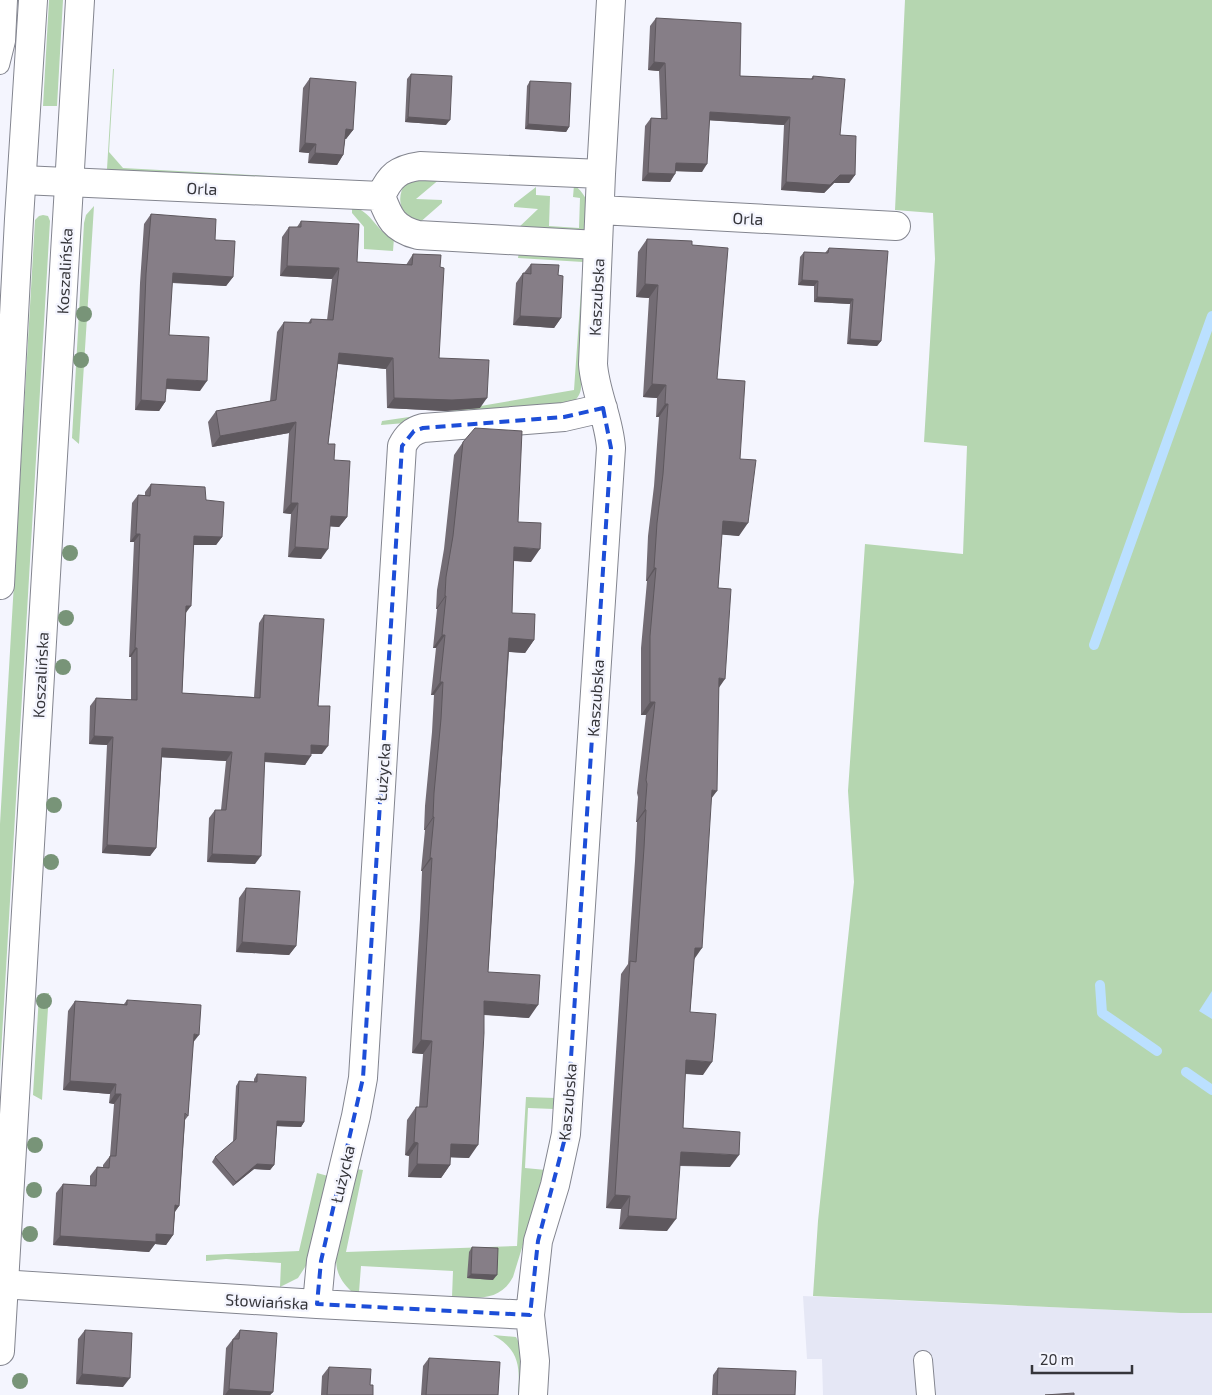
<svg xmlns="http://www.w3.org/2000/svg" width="1212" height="1395" font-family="'Exo 2',sans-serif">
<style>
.built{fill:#e5e7f5}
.green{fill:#b5d6b0}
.water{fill:#bbe0ff}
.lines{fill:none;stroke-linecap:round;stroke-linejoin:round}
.stream{stroke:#bbe0ff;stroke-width:10}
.lane-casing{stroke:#83858f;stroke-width:20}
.street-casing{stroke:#83858f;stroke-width:30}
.secondary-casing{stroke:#83858f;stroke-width:30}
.lane{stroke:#fff;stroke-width:18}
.street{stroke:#fff;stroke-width:28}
.secondary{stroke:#fff;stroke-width:28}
.tree{fill:#789478}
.wall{fill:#736c74}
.shaded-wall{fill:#5e585e}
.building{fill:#867e87;stroke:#5e585e}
.marked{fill:none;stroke:#1d4ed8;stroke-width:4;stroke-dasharray:10 6;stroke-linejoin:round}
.labels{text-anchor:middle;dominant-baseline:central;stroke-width:4.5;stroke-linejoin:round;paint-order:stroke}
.street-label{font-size:16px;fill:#35353a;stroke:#f4f5fe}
</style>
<rect width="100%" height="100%" fill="#f4f5fe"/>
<path class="built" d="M 803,1296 L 1181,1313 L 1212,1313 L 1212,1395 L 823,1395 L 822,1359 L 807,1359 Z"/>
<path class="green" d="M 49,0 L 63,0 L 57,106 L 43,106 Z
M 905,0 L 1212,0 L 1212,1313 L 1181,1313 L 813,1296 L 818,1221 L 854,882 L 848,791 L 865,544 L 963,554 L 967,446 L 924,442 L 935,259 L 933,213 L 895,210 Z
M 113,69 L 114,69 L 109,152 L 123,168 L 268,176 L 267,179 L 112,171 L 107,169 Z
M 441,178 L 416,199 L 442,200 L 442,203 L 418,224 C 400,213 395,200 406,181 Z
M 574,185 C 589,195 598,222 579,233 L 516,230 L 538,209 L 514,207 L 514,204 L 536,187 L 536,195 L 550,196 L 549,226 L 579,228 L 580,198 L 573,197 Z
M 94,206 L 79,444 L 72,438 L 84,223 L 86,215 Z
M 352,207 C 372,210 376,233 394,238 L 393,251 L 364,249 L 364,227 L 352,213 Z
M 43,215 L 48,216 L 50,221 L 0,1071 L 0,824 L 35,220 L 39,216 Z
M 519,252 L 580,256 L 586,259 L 580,368 C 582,392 584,396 562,410 L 381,425 L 382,421 L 463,409 L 574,390 L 583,262 L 518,258 Z
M 49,993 L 42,1100 L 33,1095 L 39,995 Z
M 526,1097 L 555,1098 L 554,1109 L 528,1108 L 525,1168 L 546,1170 L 513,1277 C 500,1302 476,1298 452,1297 L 453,1271 L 361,1266 L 359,1292 L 351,1291 C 341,1281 336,1273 336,1258 L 356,1169 L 363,1170 L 346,1252 L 517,1246 Z
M 317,1173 L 328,1176 L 309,1261 L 298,1278 L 280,1287 L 281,1263 L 226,1259 L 206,1261 L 206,1255 L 299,1251 Z
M 493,1335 L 516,1337 C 526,1354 523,1376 523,1395 L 518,1395 C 520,1367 520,1350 493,1335 Z"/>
<path class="water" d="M 1212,991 L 1212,1019 L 1199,1011 Z"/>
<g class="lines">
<path class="stream" d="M 1094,645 L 1212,316
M 1100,985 L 1102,1013 L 1157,1051
M 1186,1072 L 1212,1090"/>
<defs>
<path id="lane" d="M 0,65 L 6,41 L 8,0
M 923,1360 L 926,1395"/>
<path id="street" d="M 22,180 L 381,196
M 600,210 L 896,226
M 598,245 L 418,235 C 394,229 389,218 381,196 C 390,176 398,169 420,166 L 601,174
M 0,1284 L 317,1304 L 530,1315
M 317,1304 L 321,1261 L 356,1116 L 363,1078 L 402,446 C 407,436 412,431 423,428 L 564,417 L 603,408
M 533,1395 L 535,1361 L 530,1315 L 538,1241 L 555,1185 L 566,1134 L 611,448 C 609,418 595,393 593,364 L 601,174 L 611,0"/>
<path id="secondary" d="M 0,585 L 19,219 L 33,0
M 0,1351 L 80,0"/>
</defs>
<use href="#lane" class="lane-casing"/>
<use href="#street" class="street-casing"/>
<use href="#secondary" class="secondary-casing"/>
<use href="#lane" class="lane"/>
<use href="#street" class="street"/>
<use href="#secondary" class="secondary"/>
</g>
<g class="tree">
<circle cx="84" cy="314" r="8"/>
<circle cx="81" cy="360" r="8"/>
<circle cx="70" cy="553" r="8"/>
<circle cx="66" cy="618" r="8"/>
<circle cx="63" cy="667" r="8"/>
<circle cx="54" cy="805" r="8"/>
<circle cx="51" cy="862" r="8"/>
<circle cx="44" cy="1001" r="8"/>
<circle cx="35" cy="1145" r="8"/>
<circle cx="34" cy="1190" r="8"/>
<circle cx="30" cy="1234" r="8"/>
<circle cx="20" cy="1381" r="8"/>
</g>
<path class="wall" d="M 656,18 L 740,76 L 811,79 L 813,76 L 840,135 L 855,175 L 849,183 L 834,183 L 824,193 L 781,190 L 784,125 L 709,120 L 702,172 L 676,171 L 670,182 L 642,181 L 645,126 L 651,118 L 661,118 L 659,71 L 648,70 L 650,26 Z
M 411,74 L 446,125 L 405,122 L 407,79 Z
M 310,78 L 353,130 L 346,139 L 345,139 L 343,155 L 337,165 L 308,163 L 309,153 L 299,152 L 303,88 Z
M 530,81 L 569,127 L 566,132 L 525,129 L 527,86 Z
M 151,214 L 215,240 L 233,277 L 226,286 L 172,283 L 169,335 L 200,391 L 166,389 L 165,402 L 159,411 L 135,410 L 140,283 L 144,224 Z
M 301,221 L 357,262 L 406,265 L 413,254 L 440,267 L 439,358 L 480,408 L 445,411 L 387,408 L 386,369 L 338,364 L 328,444 L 334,460 L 347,517 L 339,527 L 330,526 L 321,559 L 288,557 L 291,514 L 283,513 L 289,433 L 212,447 L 208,422 L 216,411 L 270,401 L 277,332 L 284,322 L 308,323 L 311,319 L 327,320 L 332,279 L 280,276 L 282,237 L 289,227 L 297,227 Z
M 647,239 L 692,245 L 717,379 L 740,459 L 739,536 L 722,534 L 718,588 L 719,687 L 711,798 L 694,960 L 690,1012 L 703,1075 L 685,1074 L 683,1128 L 730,1167 L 680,1166 L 667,1231 L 619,1229 L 621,1209 L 606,1208 L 621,974 L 628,964 L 635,861 L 637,822 L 636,822 L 638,797 L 637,793 L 646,715 L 641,715 L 641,648 L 647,581 L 646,581 L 648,536 L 654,486 L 659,417 L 656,417 L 657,398 L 643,397 L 649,298 L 636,297 L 638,252 Z
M 829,248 L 881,341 L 877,346 L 847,344 L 850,304 L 814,302 L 814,286 L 798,285 L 800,257 L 804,252 L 825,253 Z
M 531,264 L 558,275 L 561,318 L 554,328 L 513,325 L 516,283 L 523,273 L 524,273 Z
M 463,442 L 518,522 L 531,562 L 513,561 L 512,613 L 534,640 L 525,653 L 509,652 L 488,972 L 529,1018 L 484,1015 L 469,1158 L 450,1157 L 450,1165 L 441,1178 L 408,1177 L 409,1156 L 405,1155 L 407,1120 L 416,1107 L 419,1107 L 423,1054 L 412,1053 L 420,919 L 422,871 L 421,871 L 425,830 L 424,830 L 425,806 L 432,732 L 434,695 L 431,695 L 436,648 L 433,648 L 437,609 L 436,609 L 437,590 L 444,549 L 454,455 Z
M 151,484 L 206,500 L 222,537 L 216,545 L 194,545 L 186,613 L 182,693 L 254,697 L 259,623 L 264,615 L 318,706 L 322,754 L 311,754 L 305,765 L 264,762 L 255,864 L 207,862 L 209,818 L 215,810 L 221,810 L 226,761 L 162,757 L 156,848 L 150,856 L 102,853 L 107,745 L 89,744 L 90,706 L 96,698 L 131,700 L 131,657 L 129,657 L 134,542 L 130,542 L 132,503 L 138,495 L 145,495 L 145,492 Z
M 246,888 L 296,946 L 289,955 L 236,952 L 239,898 Z
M 127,1000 L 193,1043 L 188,1116 L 185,1120 L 179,1206 L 175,1212 L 173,1235 L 166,1245 L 155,1244 L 149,1252 L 53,1245 L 56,1193 L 63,1184 L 90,1186 L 90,1176 L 97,1167 L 103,1167 L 103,1165 L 110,1156 L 114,1104 L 109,1103 L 110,1094 L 63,1090 L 68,1011 L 75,1001 L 124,1004 Z
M 257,1074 L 304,1122 L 301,1127 L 277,1126 L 274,1165 L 270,1170 L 254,1169 L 233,1186 L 212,1162 L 215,1157 L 233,1142 L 236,1086 L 239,1081 L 254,1082 L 254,1079 Z
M 472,1247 L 493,1280 L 467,1278 L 469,1252 Z
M 85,1330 L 123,1387 L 76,1384 L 78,1339 Z
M 240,1330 L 273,1392 L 270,1395 L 223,1395 L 226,1348 Z
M 429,1358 L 498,1395 L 421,1395 L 423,1366 Z
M 329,1367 L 370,1385 L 373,1395 L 321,1395 L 322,1376 Z
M 718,1368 L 795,1395 L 712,1395 L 713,1375 Z"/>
<path class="shaded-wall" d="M 654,62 L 665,63 L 659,71 L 648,70 Z
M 710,112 L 790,117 L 784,125 L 704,120 Z
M 408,117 L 450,120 L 446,125 L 405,122 Z
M 528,124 L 569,127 L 566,132 L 525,129 Z
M 346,129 L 353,130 L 346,139 L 339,139 Z
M 305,143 L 316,144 L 309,153 L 299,152 Z
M 315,153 L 343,155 L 337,165 L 308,163 Z
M 676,163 L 707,164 L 702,172 L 671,171 Z
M 648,173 L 675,174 L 670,182 L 642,181 Z
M 840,175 L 855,175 L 849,183 L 834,183 L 824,193 L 781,190 L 786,182 Z
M 287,266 L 339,268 L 332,279 L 280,276 Z
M 173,273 L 233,277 L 226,286 L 166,282 Z
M 802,280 L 818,281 L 814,286 L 798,285 Z
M 645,284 L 658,285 L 649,298 L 636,297 Z
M 817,297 L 853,299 L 850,304 L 814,302 Z
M 520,316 L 561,318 L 554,328 L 513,325 Z
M 850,339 L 881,341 L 877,346 L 847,344 Z
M 339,353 L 393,358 L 386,369 L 332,363 Z
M 167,379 L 207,381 L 200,391 L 160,388 Z
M 652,384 L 666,385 L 657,398 L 643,397 Z
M 394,398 L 487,398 L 480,408 L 445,411 L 387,408 Z
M 141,400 L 165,402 L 159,411 L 135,410 Z
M 665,404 L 668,404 L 659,417 L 656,417 Z
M 296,422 L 289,433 L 212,447 L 220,436 Z
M 291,503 L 298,503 L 291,514 L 283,513 Z
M 331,516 L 347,517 L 339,527 L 323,526 Z
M 723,521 L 748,523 L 739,536 L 714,534 Z
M 136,534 L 140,534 L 134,542 L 130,542 Z
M 194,536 L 222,537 L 216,545 L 189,545 Z
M 295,547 L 328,549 L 321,559 L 288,557 Z
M 514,547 L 540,549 L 531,562 L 505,560 Z
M 654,568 L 656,568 L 647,581 L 646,581 Z
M 445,596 L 446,596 L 437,609 L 436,609 Z
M 186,606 L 191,606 L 185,614 Z
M 442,635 L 445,635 L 436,648 L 433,648 Z
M 509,638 L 534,640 L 525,653 L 500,651 Z
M 135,648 L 137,648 L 131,657 L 129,657 Z
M 719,678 L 725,679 L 716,692 Z
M 440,682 L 443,682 L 434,695 L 431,695 Z
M 650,702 L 655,702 L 646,715 L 641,715 Z
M 94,736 L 113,737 L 107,745 L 89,744 Z
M 311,745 L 328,746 L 322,754 L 306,753 Z
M 162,748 L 232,752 L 226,761 L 156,757 Z
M 265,753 L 311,756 L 305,765 L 259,761 Z
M 712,790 L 717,791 L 708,803 Z
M 645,809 L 646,810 L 637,822 L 636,822 Z
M 433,817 L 434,817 L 425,830 L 424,830 Z
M 107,845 L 156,848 L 150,856 L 102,853 Z
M 212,854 L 261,856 L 255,864 L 207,862 Z
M 430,858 L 432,858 L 422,871 L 421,871 Z
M 242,942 L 296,946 L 289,955 L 236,952 Z
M 695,948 L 702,948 L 693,961 Z
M 484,1001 L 538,1005 L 529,1018 L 475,1014 Z
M 194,1034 L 199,1035 L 192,1044 Z
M 421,1040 L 432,1041 L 423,1054 L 412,1053 Z
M 686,1060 L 712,1062 L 703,1075 L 677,1073 Z
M 70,1081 L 116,1084 L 110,1094 L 63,1090 Z
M 115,1094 L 121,1094 L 114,1104 L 109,1103 Z
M 277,1121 L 304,1122 L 301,1127 L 274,1126 Z
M 414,1142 L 418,1143 L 409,1156 L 405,1155 Z
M 451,1144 L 478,1145 L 469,1158 L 442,1157 Z
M 681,1152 L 739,1155 L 730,1167 L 672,1165 Z
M 257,1164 L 274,1165 L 270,1170 L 254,1169 L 233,1186 L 236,1182 Z
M 417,1164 L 450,1165 L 441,1178 L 408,1177 Z
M 615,1195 L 630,1196 L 621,1209 L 606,1208 Z
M 175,1205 L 179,1206 L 172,1215 Z
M 628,1216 L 676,1219 L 667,1231 L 619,1229 Z
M 156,1234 L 173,1235 L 166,1245 L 155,1244 L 149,1252 L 53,1245 L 60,1236 Z
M 471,1274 L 497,1275 L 493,1280 L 467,1278 Z
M 82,1374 L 130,1378 L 123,1387 L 76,1384 Z
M 229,1389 L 273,1392 L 270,1395 L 225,1395 Z"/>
<path class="building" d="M 656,18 L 741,23 L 740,76 L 813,79 L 813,76 L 845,79 L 840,135 L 856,136 L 855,175 L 840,175 L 830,185 L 786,182 L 790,117 L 710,112 L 707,164 L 676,163 L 675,174 L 648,173 L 651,118 L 667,119 L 665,63 L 654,62 Z
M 411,74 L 452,76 L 450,120 L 408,117 Z
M 310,78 L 356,82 L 353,130 L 346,129 L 343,155 L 315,153 L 316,144 L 305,143 Z
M 530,81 L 571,83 L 569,127 L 528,124 Z
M 151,214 L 216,219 L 215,240 L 235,241 L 233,277 L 173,273 L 169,335 L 209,337 L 207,381 L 167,379 L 165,402 L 141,400 L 146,274 Z
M 301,221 L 359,224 L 357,262 L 412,265 L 413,254 L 441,255 L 440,267 L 444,268 L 439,358 L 489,360 L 487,398 L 452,400 L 394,398 L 393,358 L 339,353 L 328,444 L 335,444 L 334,460 L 350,461 L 347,517 L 331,516 L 328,549 L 295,547 L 298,503 L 291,503 L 296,422 L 220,436 L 216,411 L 276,400 L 284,322 L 311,323 L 311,319 L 333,320 L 339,268 L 287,266 L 289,227 L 301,227 Z
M 647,239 L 692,241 L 692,245 L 728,248 L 717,379 L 745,381 L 740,459 L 756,460 L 748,523 L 723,521 L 718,588 L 731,589 L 725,679 L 719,678 L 717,791 L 712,790 L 702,948 L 695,948 L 690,1012 L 716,1014 L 714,1040 L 712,1062 L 686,1060 L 683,1128 L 740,1132 L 739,1155 L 681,1152 L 676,1219 L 628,1216 L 630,1196 L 615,1195 L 630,961 L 636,962 L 644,848 L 646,810 L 645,809 L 647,784 L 646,780 L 655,702 L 650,702 L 650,636 L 656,568 L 654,568 L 657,523 L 663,474 L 668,404 L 665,404 L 666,385 L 652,384 L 658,285 L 645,284 Z
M 829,248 L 888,251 L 881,341 L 850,339 L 853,299 L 817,297 L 818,281 L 802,280 L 804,252 L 828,253 Z
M 531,264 L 559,265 L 558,275 L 563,276 L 561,318 L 520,316 L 523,273 L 531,274 Z
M 475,428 L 522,431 L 518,522 L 541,523 L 540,549 L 514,547 L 512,613 L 535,614 L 534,640 L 509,638 L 488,972 L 540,975 L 538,1005 L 484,1001 L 484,1033 L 478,1145 L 451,1144 L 450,1165 L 417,1164 L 418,1143 L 414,1142 L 416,1107 L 427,1107 L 432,1041 L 421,1040 L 429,906 L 432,858 L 430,858 L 434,817 L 433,817 L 434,793 L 441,719 L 443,682 L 440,682 L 445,635 L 442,635 L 446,596 L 445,596 L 446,577 L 453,536 L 463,442 Z
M 151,484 L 205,487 L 206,500 L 224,502 L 222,537 L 194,536 L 191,606 L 186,606 L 182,693 L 260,698 L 264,615 L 324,619 L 318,706 L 330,706 L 328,746 L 311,745 L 311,756 L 265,753 L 261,856 L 212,854 L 215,810 L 226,810 L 232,752 L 162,748 L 156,848 L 107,845 L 113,737 L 94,736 L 96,698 L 137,700 L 137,648 L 135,648 L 140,534 L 136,534 L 138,495 L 150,496 Z
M 246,888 L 300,891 L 296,946 L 242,942 Z
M 127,1000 L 201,1005 L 199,1035 L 194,1034 L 188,1116 L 185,1113 L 179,1206 L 175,1205 L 173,1235 L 156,1234 L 156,1242 L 60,1236 L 63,1184 L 96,1186 L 97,1167 L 109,1168 L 110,1156 L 116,1156 L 121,1094 L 115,1094 L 116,1084 L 70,1081 L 75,1001 L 127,1005 Z
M 257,1074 L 306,1077 L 304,1122 L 277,1121 L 274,1165 L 257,1164 L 236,1182 L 215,1157 L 236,1139 L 239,1081 L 257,1082 Z
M 472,1247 L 498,1248 L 497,1275 L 471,1274 Z
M 85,1330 L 132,1333 L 130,1378 L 82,1374 Z
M 240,1330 L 277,1333 L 273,1392 L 229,1389 L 233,1339 L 239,1339 Z
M 429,1358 L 500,1362 L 498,1395 L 426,1395 Z
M 329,1367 L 371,1369 L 370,1385 L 373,1385 L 373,1395 L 327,1395 Z
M 718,1368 L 796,1371 L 795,1395 L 717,1395 Z
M 1074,1393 L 1074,1395 L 1045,1395 Z"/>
<path class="marked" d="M 603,408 L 611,448 L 566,1134 L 538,1241 L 530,1315 L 317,1304 L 321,1261 L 363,1078 L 402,446 L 414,431 L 423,428 L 564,417 Z"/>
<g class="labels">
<g class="street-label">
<text transform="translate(202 188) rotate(3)">Orla</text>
<text transform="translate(748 218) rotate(3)">Orla</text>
<text transform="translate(64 271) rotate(-87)">Koszalińska</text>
<text transform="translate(596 297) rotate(-87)">Kaszubska</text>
<text transform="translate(40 675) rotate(-87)">Koszalińska</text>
<text transform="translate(595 698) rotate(-86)">Kaszubska</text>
<text transform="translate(382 772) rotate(-86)">Łużycka</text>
<text transform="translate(567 1102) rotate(-85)">Kaszubska</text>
<text transform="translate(342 1174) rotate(-77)">Łużycka</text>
<text transform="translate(267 1301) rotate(3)">Słowiańska</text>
</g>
</g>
<path d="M1032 1365v8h100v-8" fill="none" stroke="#35353a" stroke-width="2.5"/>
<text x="1040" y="1365" font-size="15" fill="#35353a" stroke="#f4f5fe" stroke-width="4" paint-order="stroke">20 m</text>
</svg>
